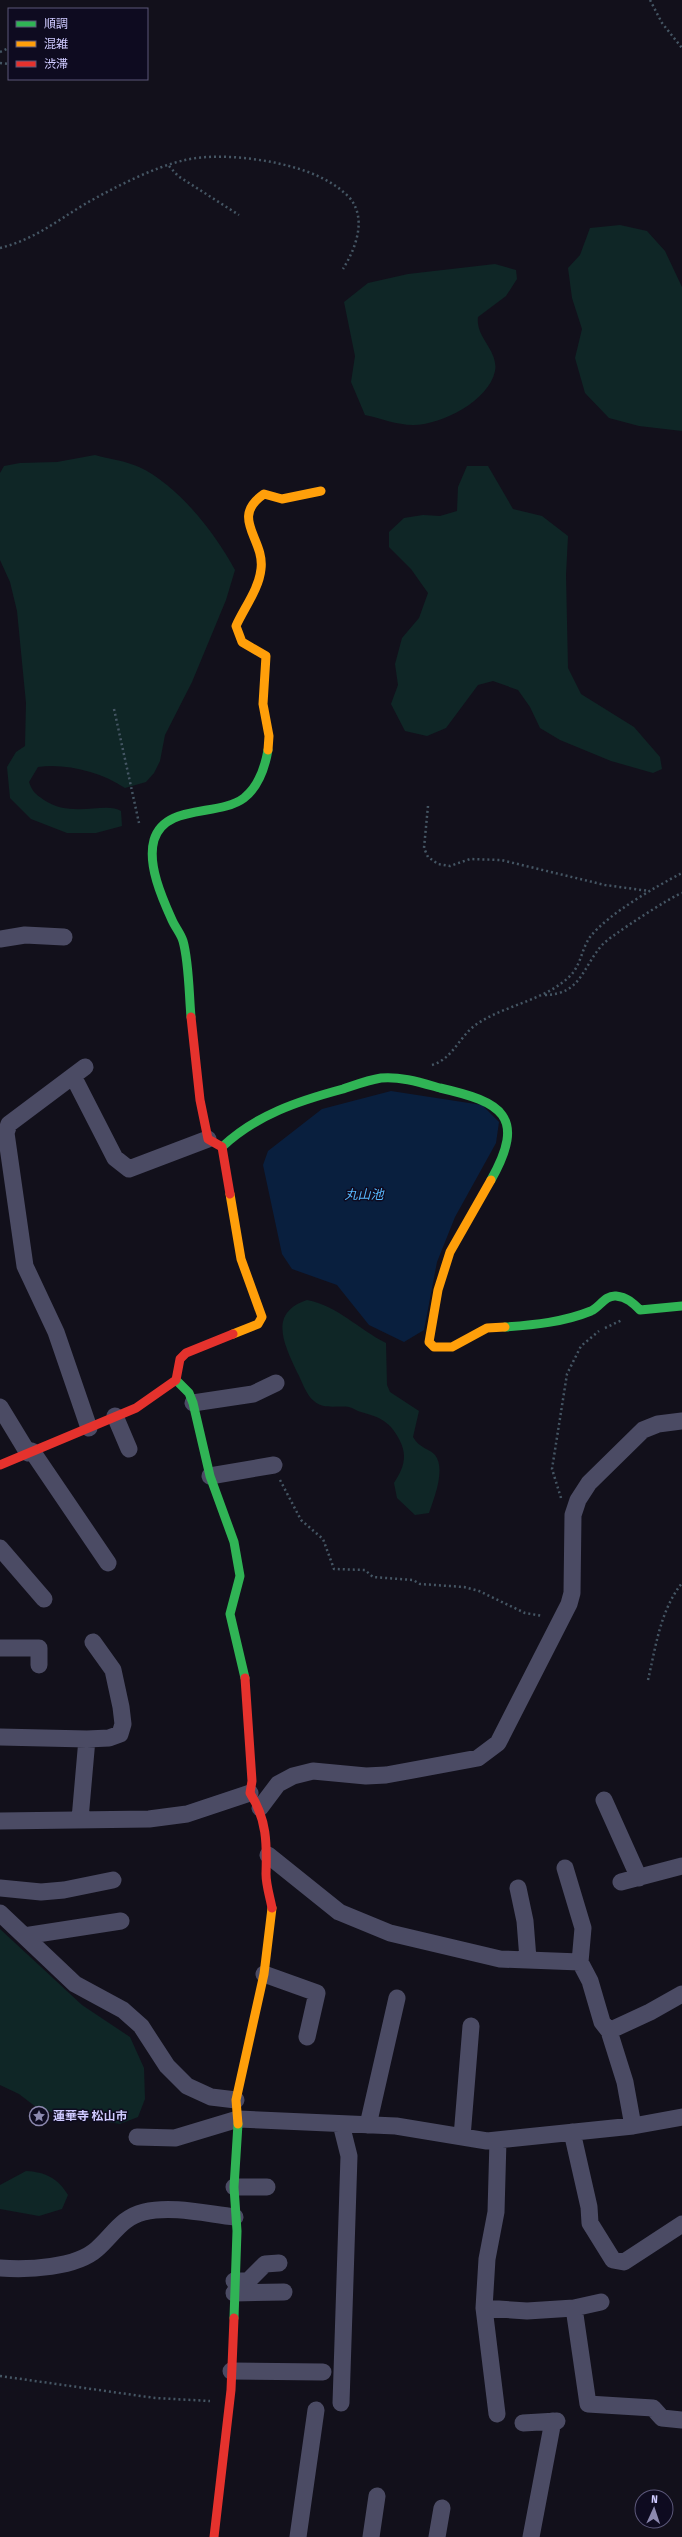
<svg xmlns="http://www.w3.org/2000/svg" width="682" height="2537" font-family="'Fira Sans Condensed','Noto Sans JP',sans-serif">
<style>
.green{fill:#0f2626}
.water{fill:#091f3e}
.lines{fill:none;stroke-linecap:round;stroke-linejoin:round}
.path{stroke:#455664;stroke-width:2.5;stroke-dasharray:2 3;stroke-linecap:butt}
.street{stroke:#4b4b64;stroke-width:17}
.fast{stroke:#30b455;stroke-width:9}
.slow{stroke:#ff9f0a;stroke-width:9}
.jam{stroke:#e5322d;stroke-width:9}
.labels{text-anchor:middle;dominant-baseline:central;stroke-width:3;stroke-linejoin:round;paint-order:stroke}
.poi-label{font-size:12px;font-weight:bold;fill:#cecaff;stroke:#0e0b20;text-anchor:start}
.water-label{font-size:13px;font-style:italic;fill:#58b9ff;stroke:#0e0b20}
</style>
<rect width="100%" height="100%" fill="#12101b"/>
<path class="green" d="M 620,225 L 647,231 L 665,251 L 682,287 L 682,431 L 639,426 L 609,418 L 585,393 L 575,358 L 582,329 L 572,298 L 568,268 L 580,255 L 590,228 Z
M 495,264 L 516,270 L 517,279 L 506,296 L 478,317 C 475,337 499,351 495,371 C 489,401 441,425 413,425 C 397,425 380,418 365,415 L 351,382 L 355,356 L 344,302 L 368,283 L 408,274 Z
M 95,455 C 109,459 126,461 139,467 C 178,485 215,533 235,570 L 226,600 L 192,682 L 165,735 L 160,761 L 154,773 L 146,782 L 125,788 C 101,772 66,763 38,767 L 29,782 C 32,791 35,794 44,800 C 72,819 106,801 121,811 L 122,826 L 96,833 L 67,833 L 31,819 L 10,798 L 7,767 L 16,752 L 25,746 L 26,703 L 17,611 L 10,582 L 0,560 L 0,473 L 4,466 L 20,463 L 57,462 Z
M 467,466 L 488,466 L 513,509 L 542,516 L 568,536 L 566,575 L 568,668 L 581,694 L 634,727 L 660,757 L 662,769 L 653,773 L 611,761 L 560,740 L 540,728 L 530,707 L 518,690 L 493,681 L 478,685 L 446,728 L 427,736 L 405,731 L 391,704 L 398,685 L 395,664 L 402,638 L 419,618 L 428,593 L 411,569 L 389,547 L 389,532 L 404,518 L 423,515 L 440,516 L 457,511 L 458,487 Z
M 307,1300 C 338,1306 358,1329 386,1343 L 387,1385 L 390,1392 L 419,1411 L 413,1437 C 420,1449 429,1448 435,1455 C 446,1469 434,1498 429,1513 L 415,1515 L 397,1498 L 394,1483 C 403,1469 408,1457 400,1441 C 391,1422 380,1417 361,1412 C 357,1411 353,1408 349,1407 C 338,1405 324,1410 314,1401 C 306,1395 302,1381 297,1372 C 284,1344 268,1313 307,1300 Z
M 0,1929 L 82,2005 L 130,2037 L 144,2068 L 145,2099 L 138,2117 L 120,2124 L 55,2113 L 36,2107 L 19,2094 L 0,2085 Z
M 26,2171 C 45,2172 58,2178 68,2195 L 62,2209 L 39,2216 L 0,2209 L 0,2185 Z"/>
<path class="water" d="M 391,1091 L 482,1105 L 499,1122 L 496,1143 L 455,1217 L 437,1262 L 424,1330 L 404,1342 L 369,1325 L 337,1285 L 292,1269 L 282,1254 L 263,1165 L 268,1151 L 322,1109 Z"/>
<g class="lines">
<path class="path" d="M 650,0 L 662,23 L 682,48
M 0,52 L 9,48
M 0,63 L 9,64
M 169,166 L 178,176 L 239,215
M 0,248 C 35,239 55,222 85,204 C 113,188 154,167 185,160 C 213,154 244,157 272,162 C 300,168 327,176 348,196 C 368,217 356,248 343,269
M 114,709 L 139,823
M 428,806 L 424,848 L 428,857 L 438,864 L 450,866 L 470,859 L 501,860 L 605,885 L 649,891
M 545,995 C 582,994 582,967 603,944 C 609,937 672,896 682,893
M 432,1065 C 452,1059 459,1038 474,1026 C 503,1005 542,1002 569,977 C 581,966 581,950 590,937 C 608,914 655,887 682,873
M 605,1328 L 622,1320
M 280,1480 L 301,1520 L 323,1539 L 334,1569 L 365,1570 L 373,1577 L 413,1580 L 420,1584 L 464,1587 L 479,1591 L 525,1613 L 543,1616
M 561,1498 L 552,1469 L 567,1374 L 581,1346 L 599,1331
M 648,1680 C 656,1646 660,1611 682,1583
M 0,2376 L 155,2398 L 210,2401"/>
<path class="street" d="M 0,939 L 25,935 L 64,937
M 85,1067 L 9,1124 L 6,1133 L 25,1266 L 56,1332 L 89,1428
M 73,1076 L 115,1158 L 129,1169 L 208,1139
M 193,1403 L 253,1394 L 276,1383
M 0,1407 L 28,1453
M 115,1416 L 129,1449
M 32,1451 L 108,1563
M 210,1476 L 274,1465
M 0,1548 L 44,1599
M 0,1648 L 39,1648 L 39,1665
M 0,1737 L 87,1739 L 80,1819
M 87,1739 L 109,1738 L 120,1734 L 123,1724 L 121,1707 L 113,1670 L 93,1642
M 604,1800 L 639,1878
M 260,1808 L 278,1784 L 293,1776 L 313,1771 L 366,1776 L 386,1775 L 478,1758 L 498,1743 L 569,1604 L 572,1593 L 573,1515 L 578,1500 L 589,1483 L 643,1430 L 658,1424 L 682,1421
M 0,1821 L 149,1819 L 187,1814 L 250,1793
M 268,1855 L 339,1912 L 390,1933 L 500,1959 L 580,1962 L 590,1981 L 602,2022 L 609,2031 L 625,2082 L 633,2126
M 565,1868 L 583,1928 L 580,1962
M 621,1882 L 682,1866
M 0,1888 L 41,1892 L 64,1890 L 113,1880
M 518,1888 L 525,1921 L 528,1959
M 0,1913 L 75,1984 L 123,2010 L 141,2026 L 167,2066 L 187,2086 L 211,2097 L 236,2100
M 24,1936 L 121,1921
M 264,1974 L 317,1993 L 307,2037
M 609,2031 L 650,2012 L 682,1994
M 341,2124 L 349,2156 L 341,2403
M 368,2125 L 397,1998
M 572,2132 L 589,2207 L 590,2223 L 613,2260 L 624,2262 L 682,2224
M 137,2137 L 175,2138 L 238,2119 L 396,2126 L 487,2141 L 633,2126 L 682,2117
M 462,2137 L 471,2026
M 498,2140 L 496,2212 L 487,2259 L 484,2308 L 527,2311 L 574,2308 L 588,2404 L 653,2408 L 662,2418 L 682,2420
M 234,2187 L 267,2187
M 0,2268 C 28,2270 76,2268 97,2249 C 113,2235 122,2217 144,2212 C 172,2205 207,2214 235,2217
M 234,2281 L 248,2281 L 265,2264 L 279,2263
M 234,2293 L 284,2292
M 484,2308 L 497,2414
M 574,2308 L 601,2302
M 231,2371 L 323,2372
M 523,2423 L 557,2421
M 298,2537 L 316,2410
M 371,2537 L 377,2496
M 437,2537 L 442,2508
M 531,2537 L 553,2421"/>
<path class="fast" d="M 191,1017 C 189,995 189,962 183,941 C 181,934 175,927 172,920 C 162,898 147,864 154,840 C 165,803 219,817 244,798 C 258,787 265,767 268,750
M 222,1147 C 256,1115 298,1101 343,1089 C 355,1085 368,1080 381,1078 C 400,1076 422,1083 440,1088 C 502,1102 527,1116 491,1180
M 505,1327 C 534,1325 564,1322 591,1311 C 600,1307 605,1295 616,1296 C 627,1297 633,1303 640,1310 L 682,1306
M 176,1380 L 189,1393 L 193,1403 L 210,1476 L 234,1542 L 240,1576 L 230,1614 L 245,1678
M 234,2318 L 237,2231 L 234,2187 L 238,2124"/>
<path class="slow" d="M 268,750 L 269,736 L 263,704 L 266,656 L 242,642 L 236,626 C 244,608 259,589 261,569 C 265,539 229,518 264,494 L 282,499 L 321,491
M 491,1180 L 450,1252 L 438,1290 L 429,1342 L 434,1347 L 452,1347 L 487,1328 L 505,1327
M 230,1194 L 241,1259 L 262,1317 L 258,1324 L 233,1334
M 238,2124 L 236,2100 L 264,1974 L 272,1908"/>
<path class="jam" d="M 191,1017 L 200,1100 L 208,1139 L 222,1147 L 230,1194
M 0,1465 L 136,1408 L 176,1380 L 180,1359 L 186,1353 L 233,1334
M 245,1678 L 252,1781 L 250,1793 C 267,1819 267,1844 266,1874 C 266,1885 270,1897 272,1908
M 214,2537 L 231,2390 L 234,2318"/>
</g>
<defs>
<symbol id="sight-ring" viewBox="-11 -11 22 22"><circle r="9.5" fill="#0e0b20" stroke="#8c89af" stroke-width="1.5"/><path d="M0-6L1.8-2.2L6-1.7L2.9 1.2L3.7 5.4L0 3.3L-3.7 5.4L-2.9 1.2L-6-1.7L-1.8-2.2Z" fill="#8c89af"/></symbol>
</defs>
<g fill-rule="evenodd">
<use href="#sight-ring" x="28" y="2105" width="22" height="22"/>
</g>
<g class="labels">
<g class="poi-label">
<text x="53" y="2116">蓮華寺 松山市</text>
</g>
<g class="water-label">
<text x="364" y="1194">丸山池</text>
</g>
</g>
<rect x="8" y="8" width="140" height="72" fill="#0e0b20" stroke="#5b5779"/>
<rect x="16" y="21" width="20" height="6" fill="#30b455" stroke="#5b5779"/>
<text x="44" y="28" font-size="12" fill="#cecaff">順調</text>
<rect x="16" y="41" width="20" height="6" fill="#ff9f0a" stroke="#5b5779"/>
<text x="44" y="48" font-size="12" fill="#cecaff">混雑</text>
<rect x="16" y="61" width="20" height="6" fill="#e5322d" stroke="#5b5779"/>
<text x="44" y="68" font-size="12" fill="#cecaff">渋滞</text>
<g transform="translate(654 2509) rotate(3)"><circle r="19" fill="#0e0b20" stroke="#5b5779"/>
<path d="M0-3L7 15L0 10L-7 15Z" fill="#8c89af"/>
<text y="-6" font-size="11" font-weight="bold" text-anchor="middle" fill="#cecaff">N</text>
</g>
</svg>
